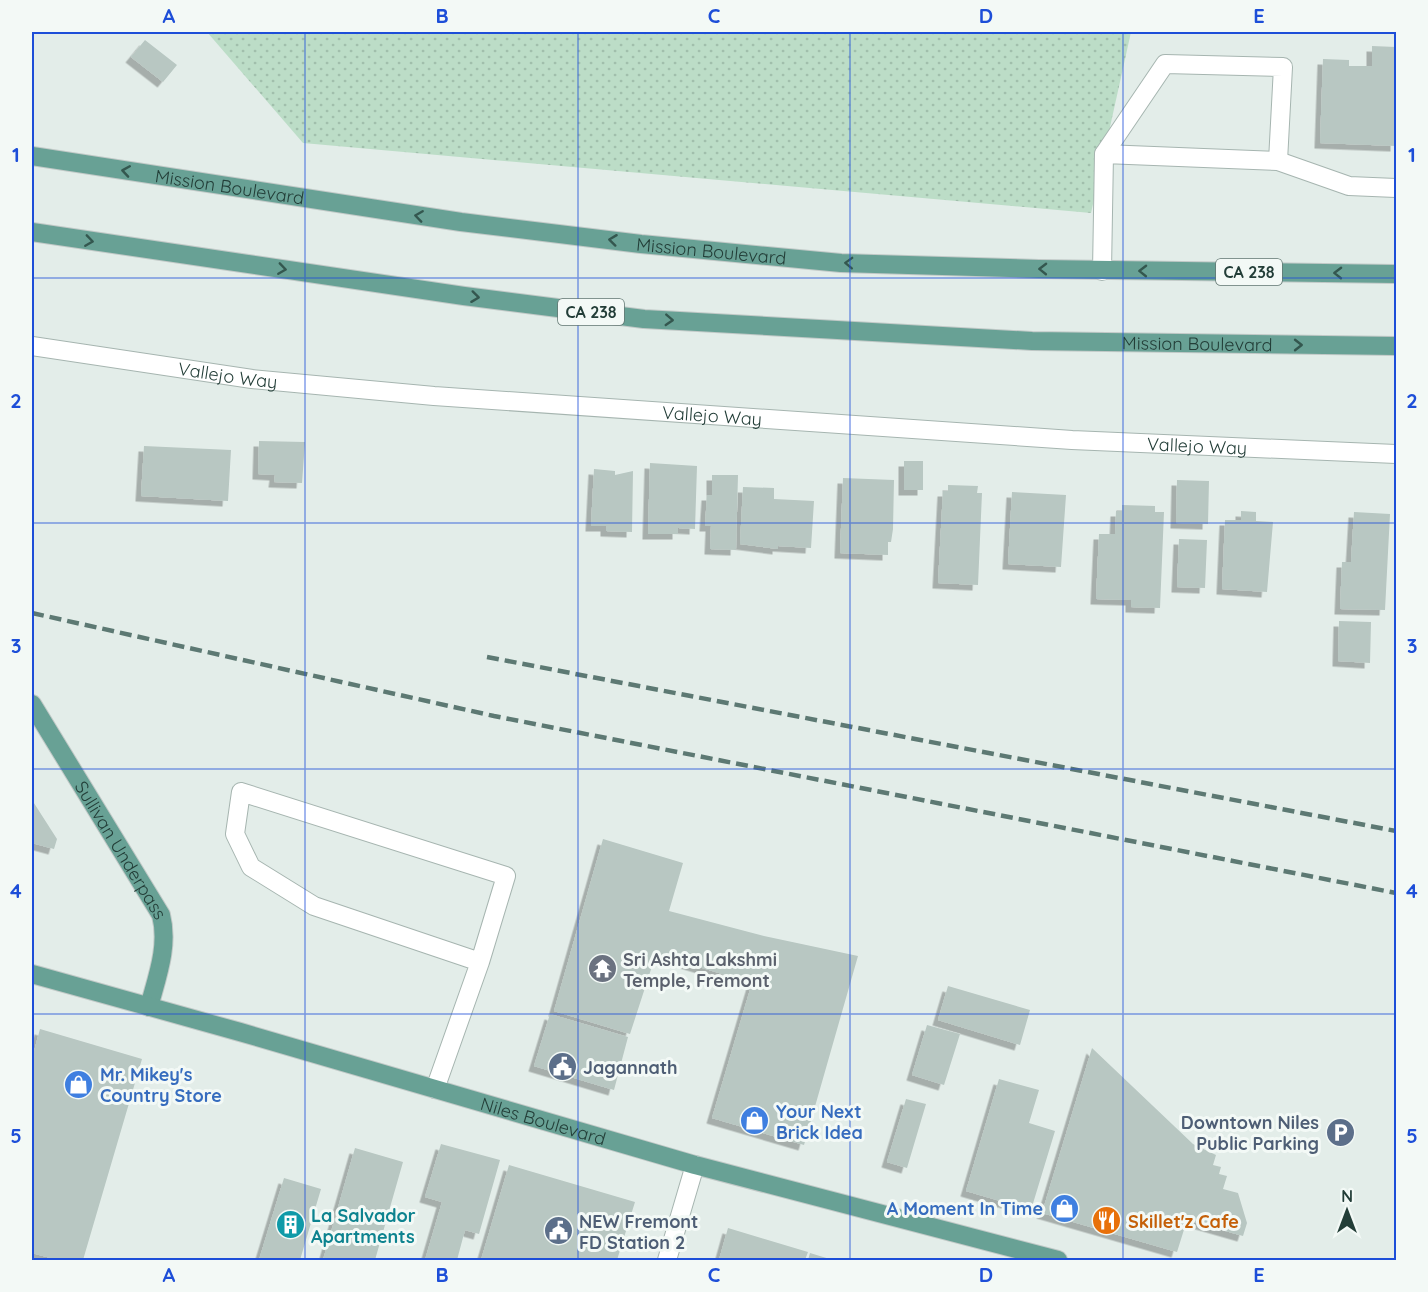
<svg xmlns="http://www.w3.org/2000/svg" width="1428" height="1292" font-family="Quicksand,sans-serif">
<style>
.grass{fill:url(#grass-dots)}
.building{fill:#b8c7c2;filter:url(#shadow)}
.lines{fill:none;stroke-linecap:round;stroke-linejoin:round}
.minor-casing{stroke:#a6b5b0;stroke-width:20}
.major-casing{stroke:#c1c9c7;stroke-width:20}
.minor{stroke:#fff;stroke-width:18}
.major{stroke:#68a195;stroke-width:18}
.rail{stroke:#5d7973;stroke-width:4.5;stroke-dasharray:12 6;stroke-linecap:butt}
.oneway{stroke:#34574f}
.grid{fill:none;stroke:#1d4ed8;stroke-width:1.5;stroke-opacity:0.55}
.labels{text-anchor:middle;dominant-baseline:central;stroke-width:6;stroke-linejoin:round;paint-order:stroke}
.shield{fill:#f3f9f6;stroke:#617671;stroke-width:1.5}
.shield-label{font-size:16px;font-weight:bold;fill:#233e38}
.street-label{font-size:18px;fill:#233e38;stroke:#f3f9f6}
.worship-label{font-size:18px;font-weight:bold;fill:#5b616d;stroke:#f3f9f6;text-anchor:start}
.service-label{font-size:18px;font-weight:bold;fill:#4e5e75;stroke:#f3f9f6;text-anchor:start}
.shop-label{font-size:18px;font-weight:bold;fill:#366cbe;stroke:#f3f9f6;text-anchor:start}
.culture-label{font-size:18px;font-weight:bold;fill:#0d838f;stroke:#f3f9f6;text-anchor:start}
.food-label{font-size:18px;font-weight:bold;fill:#c56008;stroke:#f3f9f6;text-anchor:start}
.neatline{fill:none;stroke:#1d4ed8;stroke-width:2}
.grid-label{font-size:20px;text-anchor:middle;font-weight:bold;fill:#1d4ed8}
</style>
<defs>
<pattern id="grass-dots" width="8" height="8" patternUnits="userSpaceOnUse" patternTransform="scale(1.5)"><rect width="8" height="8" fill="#bcddc7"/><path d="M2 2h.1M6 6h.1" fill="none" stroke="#a1bfac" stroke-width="1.8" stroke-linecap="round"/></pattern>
<filter id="shadow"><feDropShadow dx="-5.5" dy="5.5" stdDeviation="0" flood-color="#0004"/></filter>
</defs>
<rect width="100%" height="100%" fill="#e3ede9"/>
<path class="grass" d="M 207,32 L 1131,32 L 1091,213 L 303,143 Z"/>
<path class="building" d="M 145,40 L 177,65 L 163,82 L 131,57 Z
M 1372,46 L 1396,47 L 1396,146 L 1320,143 L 1323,59 L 1349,60 L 1349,66 L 1372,66 Z
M 259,441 L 305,442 L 302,483 L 274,482 L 275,475 L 258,474 Z
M 144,446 L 231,450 L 228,501 L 141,496 Z
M 904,461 L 923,461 L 923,490 L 904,490 Z
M 650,463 L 697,466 L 695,529 L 678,528 L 678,534 L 648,534 Z
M 594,469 L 615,471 L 615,475 L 633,471 L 632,532 L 606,531 L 606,526 L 591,526 Z
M 712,475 L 738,475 L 736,550 L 710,549 L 711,526 L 705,526 L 707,495 L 712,495 Z
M 843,478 L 894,480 L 893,529 L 891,542 L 888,542 L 888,555 L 840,553 Z
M 1177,480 L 1209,481 L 1208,524 L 1176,523 Z
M 948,485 L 978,486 L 977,493 L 982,493 L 978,585 L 938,583 L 943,491 L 948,491 Z
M 743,487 L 774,488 L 774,499 L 814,501 L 811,548 L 778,546 L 778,549 L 740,544 Z
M 1012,492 L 1066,495 L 1061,567 L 1008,564 Z
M 1122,505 L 1155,506 L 1155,512 L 1164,512 L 1160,608 L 1131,607 L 1131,600 L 1096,599 L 1099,534 L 1115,534 L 1116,511 L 1122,511 Z
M 1241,511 L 1256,512 L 1256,521 L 1273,522 L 1267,592 L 1222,589 L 1225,520 L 1241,520 Z
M 1354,512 L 1390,514 L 1385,610 L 1340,609 L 1342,562 L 1351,562 Z
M 1179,539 L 1207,540 L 1205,588 L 1177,587 Z
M 1339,621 L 1371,622 L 1370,663 L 1338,661 Z
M 32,800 L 57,839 L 54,849 L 32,843 Z
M 603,839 L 683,863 L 669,911 L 764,936 L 858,956 L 804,1145 L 712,1118 L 752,983 L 656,954 L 630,1034 L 554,1011 Z
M 948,986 L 1030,1010 L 1020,1045 L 938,1020 Z
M 550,1014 L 628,1037 L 614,1090 L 534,1066 Z
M 927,1025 L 960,1034 L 944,1085 L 912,1075 Z
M 40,1029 L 142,1059 L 83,1260 L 58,1260 L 32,1253 L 32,1059 Z
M 1092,1048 L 1193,1144 L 1216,1155 L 1213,1165 L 1221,1167 L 1219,1174 L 1227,1176 L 1223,1189 L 1238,1193 L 1247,1223 L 1243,1236 L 1187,1220 L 1177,1252 L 1042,1213 Z
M 999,1079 L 1039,1090 L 1029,1123 L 1055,1131 L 1031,1210 L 966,1191 Z
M 906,1099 L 926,1104 L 907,1168 L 887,1162 Z
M 441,1144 L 500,1160 L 479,1234 L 465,1230 L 457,1260 L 425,1260 L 442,1202 L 425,1197 Z
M 355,1148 L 403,1162 L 375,1260 L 323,1260 Z
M 509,1165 L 635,1202 L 617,1260 L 481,1260 Z
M 284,1178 L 321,1189 L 300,1260 L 259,1260 Z
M 728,1228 L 808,1252 L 805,1260 L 719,1260 Z
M 810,1253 L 833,1260 L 808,1260 Z"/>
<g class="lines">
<defs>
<g id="minor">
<path d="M 1104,154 L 1165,64 L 1283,67 L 1278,161"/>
<path d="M 1102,271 L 1104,154 L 1278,161 L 1349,186 L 1396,188"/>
<path id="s1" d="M 32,346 L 252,379 L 434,396 L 1072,440 L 1396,454"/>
<path d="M 435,1089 L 480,962 L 314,906 L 251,867 L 235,834 L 241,792 L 506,876 L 480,962"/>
<path d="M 667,1260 L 695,1165"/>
</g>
<g id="major">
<path id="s2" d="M 32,156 L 461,222 L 641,244 L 841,263 L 1039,269 L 1396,274"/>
<path id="s3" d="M 32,232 L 464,296 L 644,319 L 1032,341 L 1396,346"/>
<path id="s4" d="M 32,704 L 161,915 C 169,946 157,977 149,1007"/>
<path id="s5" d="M 32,974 L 240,1032 L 695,1165 L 1058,1260"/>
</g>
</defs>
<use href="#minor" class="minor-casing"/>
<use href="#major" class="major-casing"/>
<use href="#minor" class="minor"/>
<use href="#major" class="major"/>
<path class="rail" d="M 32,613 L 494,716 L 1396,893
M 487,657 L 1396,831"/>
</g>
<defs><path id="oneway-chevron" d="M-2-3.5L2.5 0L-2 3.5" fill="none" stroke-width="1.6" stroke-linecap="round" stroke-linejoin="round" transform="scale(1.5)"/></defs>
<g class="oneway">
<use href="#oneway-chevron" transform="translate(126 171) rotate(-171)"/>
<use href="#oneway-chevron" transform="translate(419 216) rotate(-172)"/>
<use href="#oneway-chevron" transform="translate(613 240) rotate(-173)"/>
<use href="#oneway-chevron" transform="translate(89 241) rotate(8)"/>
<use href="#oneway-chevron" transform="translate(849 263) rotate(-178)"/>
<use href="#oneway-chevron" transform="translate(282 269) rotate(8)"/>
<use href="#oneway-chevron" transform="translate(1043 269) rotate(-179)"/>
<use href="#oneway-chevron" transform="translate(1143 271) rotate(-179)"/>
<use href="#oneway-chevron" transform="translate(1338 273) rotate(-179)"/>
<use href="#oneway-chevron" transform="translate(475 297) rotate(7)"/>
<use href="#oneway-chevron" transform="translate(669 320) rotate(3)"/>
<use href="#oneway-chevron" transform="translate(1298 345)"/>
</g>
<path class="grid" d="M 305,32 L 305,1260M 578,32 L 578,1260M 850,32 L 850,1260M 1123,32 L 1123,1260M 32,278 L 1396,278M 32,523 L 1396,523M 32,769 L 1396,769M 32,1014 L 1396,1014"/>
<defs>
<symbol id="temple-disc" viewBox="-11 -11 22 22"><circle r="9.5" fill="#6b7280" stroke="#f3f9f6"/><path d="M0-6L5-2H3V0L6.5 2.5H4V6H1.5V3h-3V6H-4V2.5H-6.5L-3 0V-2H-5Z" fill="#fff"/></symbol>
<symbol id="civic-disc" viewBox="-11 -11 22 22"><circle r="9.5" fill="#5c6f8a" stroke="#f3f9f6"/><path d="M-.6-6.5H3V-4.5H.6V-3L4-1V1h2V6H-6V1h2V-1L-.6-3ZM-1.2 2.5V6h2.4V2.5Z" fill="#fff"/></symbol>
<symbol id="shop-disc" viewBox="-11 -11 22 22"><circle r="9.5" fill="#3f7fe0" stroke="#f3f9f6"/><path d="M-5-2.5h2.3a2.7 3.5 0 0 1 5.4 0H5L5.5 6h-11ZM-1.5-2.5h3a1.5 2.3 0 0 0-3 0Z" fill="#fff"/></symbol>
<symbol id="parking-disc" viewBox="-11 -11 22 22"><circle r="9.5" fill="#5c6f8a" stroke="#f3f9f6"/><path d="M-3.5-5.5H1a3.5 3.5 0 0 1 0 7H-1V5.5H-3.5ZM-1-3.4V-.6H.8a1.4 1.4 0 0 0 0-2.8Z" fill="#fff"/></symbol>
<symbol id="restaurant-disc" viewBox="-11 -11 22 22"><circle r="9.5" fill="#e8710a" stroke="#f3f9f6"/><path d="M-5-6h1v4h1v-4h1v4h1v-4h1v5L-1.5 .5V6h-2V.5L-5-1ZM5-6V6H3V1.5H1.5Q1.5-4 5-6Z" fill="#fff"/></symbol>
<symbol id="building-disc" viewBox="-11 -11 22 22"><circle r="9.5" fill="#0f9aa8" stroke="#f3f9f6"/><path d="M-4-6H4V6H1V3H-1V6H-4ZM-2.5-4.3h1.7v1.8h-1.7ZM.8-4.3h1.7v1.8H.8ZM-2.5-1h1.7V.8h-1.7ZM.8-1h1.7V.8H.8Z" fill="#fff"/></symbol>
</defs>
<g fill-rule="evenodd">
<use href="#temple-disc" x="586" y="952" width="33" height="33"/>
<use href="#civic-disc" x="546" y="1050" width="33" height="33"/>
<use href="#shop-disc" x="62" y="1068" width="33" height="33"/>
<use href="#shop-disc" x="738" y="1104" width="33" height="33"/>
<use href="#parking-disc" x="1324" y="1116" width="33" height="33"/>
<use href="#shop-disc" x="1048" y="1192" width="33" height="33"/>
<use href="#restaurant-disc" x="1090" y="1204" width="33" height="33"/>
<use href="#building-disc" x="274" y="1208" width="33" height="33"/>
<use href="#civic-disc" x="542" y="1214" width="33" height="33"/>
</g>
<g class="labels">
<g class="shield">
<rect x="1216" y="259" width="66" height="26" rx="4.5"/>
<rect x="558" y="299" width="66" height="26" rx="4.5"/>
</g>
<g class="shield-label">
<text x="1249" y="272">CA 238</text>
<text x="591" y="312">CA 238</text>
</g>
<g class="street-label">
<text stroke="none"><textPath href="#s2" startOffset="200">Mission Boulevard</textPath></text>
<text stroke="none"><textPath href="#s2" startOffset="686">Mission Boulevard</textPath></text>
<text stroke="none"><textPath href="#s3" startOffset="1172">Mission Boulevard</textPath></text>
<text stroke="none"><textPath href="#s1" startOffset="198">Vallejo Way</textPath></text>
<text stroke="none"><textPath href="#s1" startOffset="684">Vallejo Way</textPath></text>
<text stroke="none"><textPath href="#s1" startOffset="1170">Vallejo Way</textPath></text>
<text stroke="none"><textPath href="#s4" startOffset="171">Sullivan Underpass</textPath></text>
<text stroke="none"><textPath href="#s5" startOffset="532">Niles Boulevard</textPath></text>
</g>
<g class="worship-label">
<text x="623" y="959">Sri Ashta Lakshmi<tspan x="623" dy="21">Temple, Fremont</tspan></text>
</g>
<g class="service-label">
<text x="583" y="1067">Jagannath</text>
<text x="1319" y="1122" text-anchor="end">Downtown Niles<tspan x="1319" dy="21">Public Parking</tspan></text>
<text x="579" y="1221">NEW Fremont<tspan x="579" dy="21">FD Station 2</tspan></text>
</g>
<g class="shop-label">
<text x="100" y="1074">Mr. Mikey's<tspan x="100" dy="21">Country Store</tspan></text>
<text x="776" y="1111">Your Next<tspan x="776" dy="21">Brick Idea</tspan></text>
<text x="1043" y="1208" text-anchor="end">A Moment In Time</text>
</g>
<g class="culture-label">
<text x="311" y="1215">La Salvador<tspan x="311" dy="21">Apartments</tspan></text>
</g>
<g class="food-label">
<text x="1128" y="1221">Skillet'z Cafe</text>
</g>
</g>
<rect width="1428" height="1292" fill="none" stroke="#f3f9f6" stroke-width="66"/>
<g transform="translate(1347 1211)" stroke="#f3f9f6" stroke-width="4.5" paint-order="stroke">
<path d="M0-4.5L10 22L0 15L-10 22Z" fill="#233e38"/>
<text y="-9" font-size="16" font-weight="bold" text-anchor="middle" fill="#233e38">N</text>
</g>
<rect x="33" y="33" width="1362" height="1226" class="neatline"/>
<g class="grid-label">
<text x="169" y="23">A</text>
<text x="442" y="23">B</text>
<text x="714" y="23">C</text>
<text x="986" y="23">D</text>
<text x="1259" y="23">E</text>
<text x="16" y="162">1</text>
<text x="1412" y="162">1</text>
<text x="16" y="408">2</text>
<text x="1412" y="408">2</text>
<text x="16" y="653">3</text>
<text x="1412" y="653">3</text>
<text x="16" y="898">4</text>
<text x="1412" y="898">4</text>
<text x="16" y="1143">5</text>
<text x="1412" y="1143">5</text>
<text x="169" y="1282">A</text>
<text x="442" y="1282">B</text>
<text x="714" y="1282">C</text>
<text x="986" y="1282">D</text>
<text x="1259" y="1282">E</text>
</g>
</svg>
